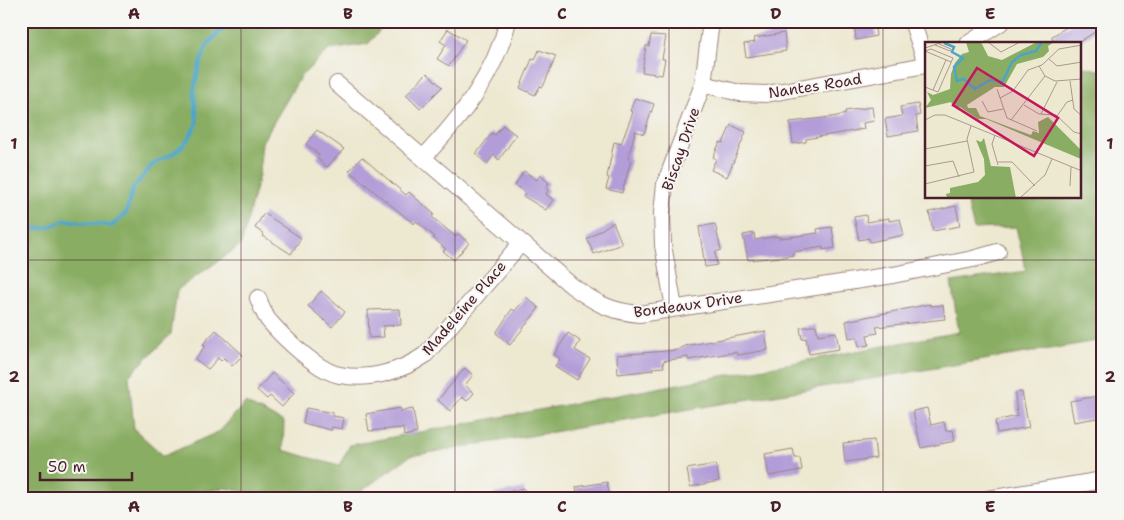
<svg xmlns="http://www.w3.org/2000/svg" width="1124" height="520" font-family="'Shantell Sans',sans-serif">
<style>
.forest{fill:#89ad62;stroke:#6a6646}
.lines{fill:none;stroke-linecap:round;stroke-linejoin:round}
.stream{stroke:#4ba5c8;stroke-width:4}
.building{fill:#b29dd8}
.minor-casing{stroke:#9c847e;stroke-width:18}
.minor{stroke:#fff;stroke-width:16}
.grid{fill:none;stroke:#4a1f2b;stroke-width:1;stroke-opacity:0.55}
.labels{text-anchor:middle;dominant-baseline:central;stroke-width:4;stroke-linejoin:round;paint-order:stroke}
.street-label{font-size:15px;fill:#4a1f2b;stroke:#f6f6f2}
.inset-river{fill:none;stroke:#4ba5c8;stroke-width:2.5}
.inset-road{fill:none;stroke:#ac988e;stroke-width:1}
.view{fill:#c2185b;fill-opacity:0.15;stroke:#c2185b;stroke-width:2.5}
.inset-edge{fill:none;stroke:#4a1f2b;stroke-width:2.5}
.neatline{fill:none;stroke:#4a1f2b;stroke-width:2}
.grid-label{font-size:16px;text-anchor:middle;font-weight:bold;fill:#4a1f2b}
</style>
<rect width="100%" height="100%" fill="#f6f6f2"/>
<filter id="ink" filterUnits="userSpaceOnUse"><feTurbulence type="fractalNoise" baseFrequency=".02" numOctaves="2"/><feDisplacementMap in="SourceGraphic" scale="10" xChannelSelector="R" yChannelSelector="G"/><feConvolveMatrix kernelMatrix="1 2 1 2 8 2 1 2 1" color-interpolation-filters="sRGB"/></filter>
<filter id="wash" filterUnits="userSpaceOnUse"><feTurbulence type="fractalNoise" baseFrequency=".0096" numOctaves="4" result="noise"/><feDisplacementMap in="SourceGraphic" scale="20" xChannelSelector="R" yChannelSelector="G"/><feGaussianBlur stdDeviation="1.12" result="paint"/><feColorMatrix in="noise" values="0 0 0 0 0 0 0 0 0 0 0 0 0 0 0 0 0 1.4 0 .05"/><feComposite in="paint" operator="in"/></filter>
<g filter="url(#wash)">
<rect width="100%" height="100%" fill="#ede8d0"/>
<path class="forest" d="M 21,21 L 388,21 L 368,44 L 329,50 L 301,76 L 262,142 L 259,175 L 241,245 L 177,290 L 171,334 L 129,376 L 134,429 L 164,456 L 220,431 L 245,403 L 284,422 L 283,450 L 339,466 L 350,445 L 959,332 L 951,282 L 1026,271 L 1016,227 L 974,229 L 966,198 L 1080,198 L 1080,66 L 1103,71 L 1103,340 L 410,456 L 350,499 L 286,499 L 225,488 L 191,494 L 189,499 L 109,499 L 80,489 L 64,499 L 21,499 Z"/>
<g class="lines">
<path class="stream" d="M 282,21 L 294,24 L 298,21
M 21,229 L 46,228 L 66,220 L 112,226 L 126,213 L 133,188 L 153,164 L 174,153 L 188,140 L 197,123 L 194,90 L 199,67 L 207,45 L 227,24 L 236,21"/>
</g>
<g id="blocks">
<path class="building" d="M 857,21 L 874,21 L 876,36 L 856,40 L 854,24 L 857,24 Z
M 1076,21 L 1103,21 L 1103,34 L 1095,32 L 1076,44 L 1056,44 L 1051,37 Z
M 448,29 L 466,40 L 449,66 L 437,59 L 446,45 L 440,41 Z
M 784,33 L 786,51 L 746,57 L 744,44 L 755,42 L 754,38 Z
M 651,35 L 666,36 L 662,59 L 665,59 L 662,75 L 642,72 L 646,46 L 649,46 Z
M 539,50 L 556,56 L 543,87 L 540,86 L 535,95 L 520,88 L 532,59 L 535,60 Z
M 427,73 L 442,87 L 420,109 L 406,95 Z
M 635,98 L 654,104 L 644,134 L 635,131 L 628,159 L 631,160 L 622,193 L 606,189 L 609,178 L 607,177 L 614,142 L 621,144 L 633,112 L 630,111 Z
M 918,104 L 920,115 L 916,116 L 918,131 L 888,136 L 885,119 L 902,116 L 900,107 Z
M 872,107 L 874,121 L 863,123 L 864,129 L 806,139 L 806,142 L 793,144 L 790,122 L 832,117 L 846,114 L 845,111 Z
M 503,125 L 516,135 L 499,160 L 494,155 L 487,164 L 476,154 L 492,133 L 495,135 Z
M 731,125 L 746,132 L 727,177 L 711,170 L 716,159 L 713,157 L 720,142 L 723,143 Z
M 317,130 L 344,149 L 327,167 L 317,158 L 319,155 L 306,144 Z
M 362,157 L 406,195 L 409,192 L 427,208 L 434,214 L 432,217 L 456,237 L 458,234 L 469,243 L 454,260 L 443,251 L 446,249 L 433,238 L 435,237 L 416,221 L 414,224 L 349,171 Z
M 524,171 L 537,180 L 540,175 L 549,183 L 546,188 L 548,190 L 546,194 L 553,200 L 546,210 L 523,196 L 525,193 L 515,185 Z
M 956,206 L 960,226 L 933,231 L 929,212 Z
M 264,213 L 301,238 L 291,254 L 263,236 L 264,234 L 255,228 Z
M 866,215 L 867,222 L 889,218 L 889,221 L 900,219 L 904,235 L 870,242 L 869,238 L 859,240 L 854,217 Z
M 613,222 L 622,244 L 594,254 L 587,239 Z
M 715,224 L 721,250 L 715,252 L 717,265 L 705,267 L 699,227 Z
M 832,227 L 835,248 L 823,250 L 823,247 L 793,252 L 794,255 L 783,257 L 748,260 L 743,235 L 754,233 L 755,240 L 778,236 L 778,238 L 790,237 L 818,233 L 817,229 Z
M 321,291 L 345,312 L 332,327 L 308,306 Z
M 526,297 L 539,308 L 510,345 L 496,333 L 512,309 L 515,311 Z
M 930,304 L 931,306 L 943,305 L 945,319 L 876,327 L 878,333 L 867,335 L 869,345 L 859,347 L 857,337 L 849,338 L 846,321 Z
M 400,309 L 401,325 L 383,326 L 384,337 L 369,338 L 368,310 Z
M 816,325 L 818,335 L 836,332 L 839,349 L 809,354 L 806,338 L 802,339 L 800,328 Z
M 216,330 L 243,355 L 232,366 L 224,358 L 221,361 L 218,358 L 208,369 L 195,359 L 205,346 L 203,344 Z
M 765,331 L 768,350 L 737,355 L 736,352 L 688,360 L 688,357 L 663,361 L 664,367 L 652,368 L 653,370 L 618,374 L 617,355 L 678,350 L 685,346 Z
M 568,333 L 580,341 L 575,350 L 590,359 L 577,380 L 555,366 L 560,359 L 554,355 Z
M 465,368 L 473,375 L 465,385 L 474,393 L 467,401 L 462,397 L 450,411 L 438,400 Z
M 272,373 L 294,393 L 282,407 L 270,396 L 267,399 L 257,390 Z
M 1022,392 L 1029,427 L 997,433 L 995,421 L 1017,416 L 1015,393 Z
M 1097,396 L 1099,405 L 1103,405 L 1103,417 L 1074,422 L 1070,401 Z
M 306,408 L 333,413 L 333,416 L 344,418 L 342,429 L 332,427 L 331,430 L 303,423 Z
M 400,408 L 401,411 L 413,409 L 417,433 L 404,436 L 403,428 L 369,431 L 366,414 Z
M 927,408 L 931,425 L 944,422 L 946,431 L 953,430 L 955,441 L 921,448 L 913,411 Z
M 874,440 L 876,458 L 845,462 L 843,443 Z
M 793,449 L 795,458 L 800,458 L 802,470 L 769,476 L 765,454 Z
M 716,464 L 719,481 L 690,487 L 687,469 Z
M 607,482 L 610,499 L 578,499 L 576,487 Z
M 524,488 L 525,499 L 495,499 L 494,494 Z"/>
</g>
</g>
<g filter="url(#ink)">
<use href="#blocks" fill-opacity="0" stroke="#9c847e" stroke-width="1"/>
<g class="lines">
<defs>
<path id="minor" d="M 912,21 L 926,63
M 968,44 L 1003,21
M 337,84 L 572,286 C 596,303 609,311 639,314 L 893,275 L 973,259 L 998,252
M 703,84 L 740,93 L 766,94 L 926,65
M 423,158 C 461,117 494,77 508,21
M 258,298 C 261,305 264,316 270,322 C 284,338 319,372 340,375 C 369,381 402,371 425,355 L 521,243
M 674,308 L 663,245 L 662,213 L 665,184 L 703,84 L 711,21
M 988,499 L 1103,480"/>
</defs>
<use href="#minor" class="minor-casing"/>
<use href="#minor" class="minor"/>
</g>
</g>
<path class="grid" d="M 241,21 L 241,499M 455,21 L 455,499M 669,21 L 669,499M 883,21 L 883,499M 21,260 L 1103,260"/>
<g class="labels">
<g class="street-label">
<text transform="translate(815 86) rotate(-9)">Nantes Road</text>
<text transform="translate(681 149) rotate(-71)">Biscay Drive</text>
<text transform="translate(688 305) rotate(-8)">Bordeaux Drive</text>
<text transform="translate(464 308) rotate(-49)">Madeleine Place</text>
</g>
</g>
<g transform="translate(925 42)">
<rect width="156" height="156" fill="#ede8d0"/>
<path d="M 41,0 L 56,0 L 63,14 L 77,18 L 112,0 L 129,0 L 123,4 L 124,9 L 118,15 L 92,22 L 79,45 L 70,45 L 42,63 L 43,66 L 51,66 L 55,74 L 106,93 L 108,89 L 114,91 L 113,80 L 123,75 L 156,108 L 156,117 L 61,77 L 53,77 L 35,65 L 28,65 L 26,60 L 0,66 L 6,58 L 2,50 L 8,53 L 25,47 L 26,32 L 30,21 L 37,12 L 44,10 ZM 59,96 L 66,124 L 85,125 L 91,156 L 22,156 L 21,152 L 25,151 L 25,146 L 53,140 L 60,133 L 59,117 L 51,98 L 56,100 Z" fill="#89ad62"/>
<path class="inset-river" d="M 19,1 L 29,5 L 27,10 L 38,16 L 29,25 L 32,39 L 39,37 L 50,47 L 65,38 L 78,39 L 87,20 L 96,13 L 111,9 L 117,0"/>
<path class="inset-road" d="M 63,0 L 76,10 L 95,0M 10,3 L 25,9 L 26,7 L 14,2M 0,6 L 18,0M 0,9 L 6,7 L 28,16 L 13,50 L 0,45M 0,9 L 26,20M 124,17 L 132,24 L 157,20M 114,24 L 120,34 L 130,39 L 157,37M 145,39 L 149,67 L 157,74M 72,47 L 82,76 L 112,89M 8,48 L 21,18M 75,56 L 88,49 L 103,28 L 117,23 L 134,7 L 157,3M 57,59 L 63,70 L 78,67M 99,63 L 114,72 L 131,73 L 149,90 L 157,92M 116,72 L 132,40M 132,74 L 142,60 L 148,58M 0,78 L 10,73 L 20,73 L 157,129M 86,78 L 120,34M 70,93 L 67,102 L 73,123M 0,107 L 42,99M 73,120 L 87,120 L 110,144M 0,124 L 28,119 L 34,135M 0,142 L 49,130 L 42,97 L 46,84M 145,144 L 146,125M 96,155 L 120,133 L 127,117"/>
<path class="view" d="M 52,26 L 133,76 L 109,114 L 28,63 Z"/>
<rect width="156" height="156" class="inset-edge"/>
</g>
<rect width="1124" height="520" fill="none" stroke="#f6f6f2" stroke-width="55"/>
<path d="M40 472v8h92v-8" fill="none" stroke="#4a1f2b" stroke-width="2.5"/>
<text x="48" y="472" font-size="15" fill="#4a1f2b" stroke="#f6f6f2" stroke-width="4" paint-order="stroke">50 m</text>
<rect x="28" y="28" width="1068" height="464" class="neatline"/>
<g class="grid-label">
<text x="134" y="19">A</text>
<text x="348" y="19">B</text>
<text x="562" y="19">C</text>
<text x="776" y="19">D</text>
<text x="990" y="19">E</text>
<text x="14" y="149">1</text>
<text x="1110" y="149">1</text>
<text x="14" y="382">2</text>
<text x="1110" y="382">2</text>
<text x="134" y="512">A</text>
<text x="348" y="512">B</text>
<text x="562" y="512">C</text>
<text x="776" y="512">D</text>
<text x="990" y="512">E</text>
</g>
</svg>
